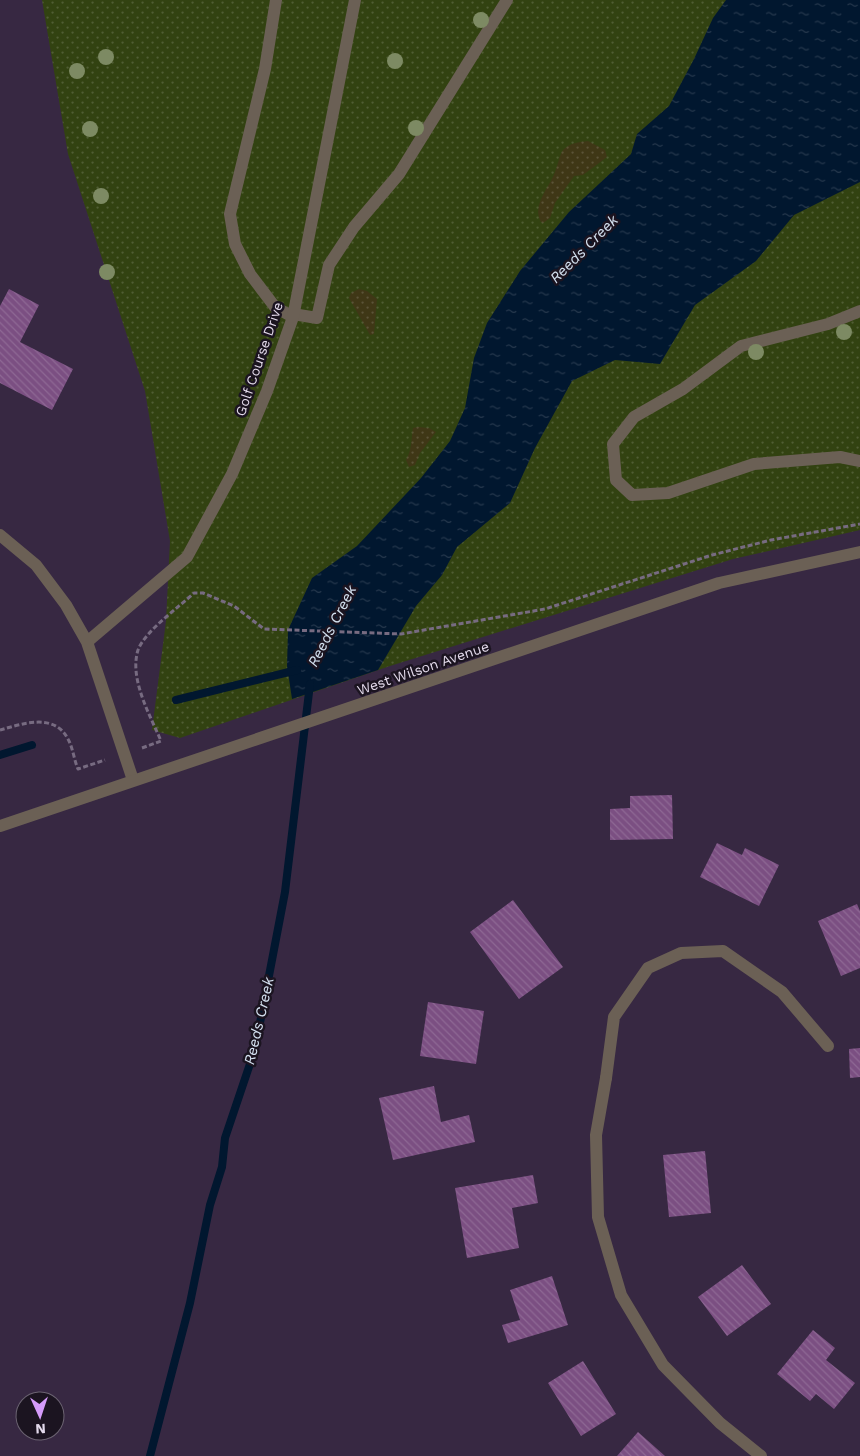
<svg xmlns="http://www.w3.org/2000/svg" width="860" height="1456" font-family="'Work Sans',sans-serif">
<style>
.grass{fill:url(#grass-dots)}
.sand{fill:url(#sand-dots)}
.water{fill:url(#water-ripples)}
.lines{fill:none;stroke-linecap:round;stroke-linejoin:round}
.stream{stroke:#01172f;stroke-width:8}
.building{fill:url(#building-back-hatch)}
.path{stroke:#776b81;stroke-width:3;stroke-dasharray:5 2.5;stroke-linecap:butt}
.service{stroke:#6b6055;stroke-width:12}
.minor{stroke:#6b6055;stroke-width:12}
.tertiary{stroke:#6b6055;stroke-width:12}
.tree{fill:#7d8a63}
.labels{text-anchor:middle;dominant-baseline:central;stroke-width:5;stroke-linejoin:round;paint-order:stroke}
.street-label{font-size:14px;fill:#e3daeb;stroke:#1b1420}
.water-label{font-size:15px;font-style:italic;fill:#d4e1f0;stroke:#1b1420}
</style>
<defs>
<pattern id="grass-dots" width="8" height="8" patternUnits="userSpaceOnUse" patternTransform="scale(1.25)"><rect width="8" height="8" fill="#324211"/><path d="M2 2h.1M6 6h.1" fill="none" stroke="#505d34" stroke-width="1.8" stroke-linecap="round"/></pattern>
<pattern id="sand-dots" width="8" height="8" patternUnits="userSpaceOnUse" patternTransform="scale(1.25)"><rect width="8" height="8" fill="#3f3716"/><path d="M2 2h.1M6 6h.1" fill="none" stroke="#5b5338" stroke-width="1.8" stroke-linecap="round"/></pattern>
<pattern id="water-ripples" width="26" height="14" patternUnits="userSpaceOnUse" patternTransform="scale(1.25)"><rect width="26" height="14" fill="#01172f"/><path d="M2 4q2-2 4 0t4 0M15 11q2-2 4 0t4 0" fill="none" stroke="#26384d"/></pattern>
<pattern id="building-back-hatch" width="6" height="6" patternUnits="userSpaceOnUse" patternTransform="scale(1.25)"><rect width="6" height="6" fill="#7b4f82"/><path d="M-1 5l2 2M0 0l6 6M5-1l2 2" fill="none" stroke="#8e6894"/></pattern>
</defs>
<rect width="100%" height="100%" fill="#372842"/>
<path class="grass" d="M 42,0 L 860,0 L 860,530 L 733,559 L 390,666 L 180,738 L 152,730 L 166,621 L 170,541 L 145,391 L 68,154 Z"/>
<path class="sand" d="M 588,141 L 605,150 L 607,157 L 583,175 L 574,176 L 555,203 L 550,218 L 543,223 L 541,222 C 531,205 550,187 555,172 C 558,165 559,156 563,150 C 570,143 579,142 588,141 Z
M 359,289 L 367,291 L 377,299 L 374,334 L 370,335 L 349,298 L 351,293 Z
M 418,427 L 429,428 L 436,432 L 420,453 L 415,465 L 409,467 L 406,460 C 412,450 411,440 413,428 Z"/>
<path class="water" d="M 726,0 L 860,0 L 860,182 L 794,215 L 756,261 L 695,305 L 660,364 L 615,360 L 572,381 L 535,448 L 510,503 L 457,547 L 442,575 L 416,606 L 378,670 L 292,699 L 287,666 L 288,630 L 312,578 L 357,546 L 421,478 L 450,441 L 465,408 L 474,358 L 487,323 L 520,271 L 569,212 L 631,154 L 637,134 L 669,106 L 694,59 L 713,18 Z"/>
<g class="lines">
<path class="stream" d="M 176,700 L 297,670
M 0,755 L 32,745
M 150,1456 L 190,1303 L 210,1205 L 222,1167 L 225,1138 L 255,1049 L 285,892 L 310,684"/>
</g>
<path class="building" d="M 9,289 L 39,305 L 20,342 L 73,369 L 52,410 L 0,383 L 0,306 Z
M 672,795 L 673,839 L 610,840 L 610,809 L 630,808 L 630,796 Z
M 717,843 L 742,855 L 745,848 L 779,865 L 759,906 L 700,877 Z
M 513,900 L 563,967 L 519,999 L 470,932 Z
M 857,904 L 860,911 L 860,968 L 841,976 L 818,921 Z
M 428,1002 L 484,1011 L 476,1064 L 420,1056 Z
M 860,1048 L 860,1077 L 850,1078 L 849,1049 Z
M 434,1086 L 441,1122 L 469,1115 L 475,1142 L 393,1160 L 379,1098 Z
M 705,1151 L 711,1213 L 669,1217 L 663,1155 Z
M 533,1175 L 538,1203 L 512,1208 L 519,1248 L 467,1258 L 455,1188 Z
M 742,1265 L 771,1304 L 727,1336 L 698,1297 Z
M 552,1276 L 568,1325 L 508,1343 L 502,1325 L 520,1320 L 510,1290 Z
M 813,1330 L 835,1348 L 826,1360 L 855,1383 L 834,1409 L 816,1394 L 810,1401 L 777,1374 Z
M 583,1361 L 616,1414 L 581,1436 L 548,1383 Z
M 638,1432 L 665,1456 L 617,1456 Z"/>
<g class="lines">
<path class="path" d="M 0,730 C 22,724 54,712 68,739 C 73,748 74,760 78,769 L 105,760
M 142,748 L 161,741 C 150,715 129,679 138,650 C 145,631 179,607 194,593 L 203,593 L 234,606 L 264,629 L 401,634 L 545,609 L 712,555 L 771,540 L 860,524"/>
<path class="service" d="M 276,0 L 265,69 L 230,214 L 235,244 L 250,274 L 275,307 L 293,317
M 860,311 L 828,324 L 741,346 L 683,389 L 634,417 L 613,444 L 616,480 L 632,495 L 668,493 L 754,464 L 840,457 L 860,461
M 293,314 L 317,318 L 329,265 L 354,227 L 399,174 L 507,0
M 606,1078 L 614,1017 L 648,968 L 681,953 L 723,951 L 782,992 L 828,1046"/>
<path class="minor" d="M 0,535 L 36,565 L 66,605 L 87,642 L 133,780
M 87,642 L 187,557 L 232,474 L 267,391 L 293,317 L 355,0
M 606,1078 L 596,1135 L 598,1217 L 621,1295 L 663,1365 L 720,1423 L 761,1456"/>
<path class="tertiary" d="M 0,826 L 719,583 L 860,552"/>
</g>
<g class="tree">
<circle cx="481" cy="20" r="8"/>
<circle cx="106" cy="57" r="8"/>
<circle cx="395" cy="61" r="8"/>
<circle cx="77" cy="71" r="8"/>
<circle cx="416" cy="128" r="8"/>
<circle cx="90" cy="129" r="8"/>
<circle cx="101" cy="196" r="8"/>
<circle cx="107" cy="272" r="8"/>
<circle cx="844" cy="332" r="8"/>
<circle cx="756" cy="352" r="8"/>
</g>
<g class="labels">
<g class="street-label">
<text transform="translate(259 359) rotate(-71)">Golf Course Drive</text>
<text transform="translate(423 668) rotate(-19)">West Wilson Avenue</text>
</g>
<g class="water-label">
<text transform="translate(584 249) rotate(-45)">Reeds Creek</text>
<text transform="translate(332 626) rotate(-63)">Reeds Creek</text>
<text transform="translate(259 1021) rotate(-77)">Reeds Creek</text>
</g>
</g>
<g transform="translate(40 1416) rotate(177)"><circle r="24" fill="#1b1420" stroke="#6b6371"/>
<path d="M0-4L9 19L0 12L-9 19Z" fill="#d59bfa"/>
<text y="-8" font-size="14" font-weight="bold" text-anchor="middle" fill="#e3daeb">N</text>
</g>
</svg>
